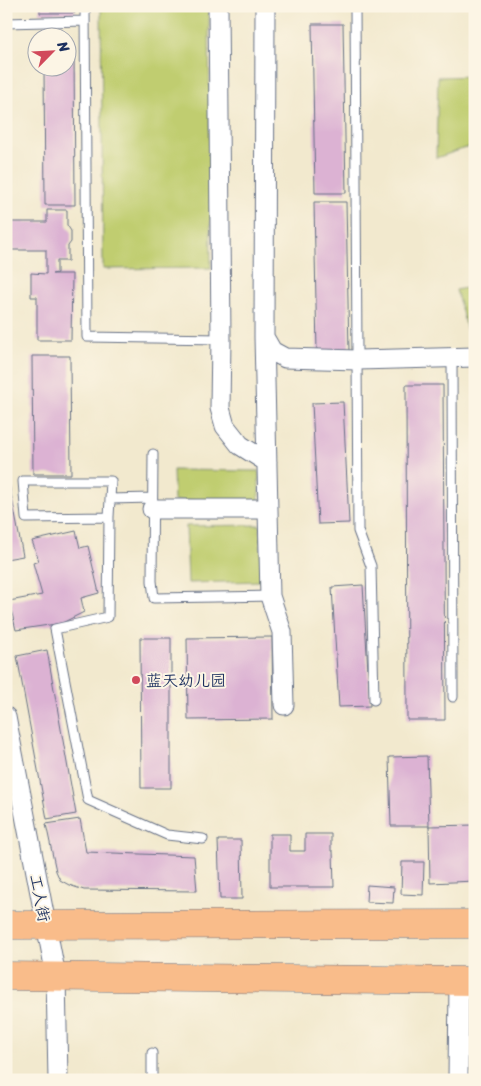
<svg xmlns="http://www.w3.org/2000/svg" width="481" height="1086" font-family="Sriracha,'LXGW WenKai TC',sans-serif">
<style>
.green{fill:#c0cd6f;stroke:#6e7e66}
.building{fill:#dcb2d3}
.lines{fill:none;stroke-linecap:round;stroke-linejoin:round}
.service-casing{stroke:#667085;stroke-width:11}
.minor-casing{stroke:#667085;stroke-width:21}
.primary-casing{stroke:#667085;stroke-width:29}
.service{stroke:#fff;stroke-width:9}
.minor{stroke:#fff;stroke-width:19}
.primary{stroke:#f9bc8a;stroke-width:28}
.poi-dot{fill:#d1495b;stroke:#fcf5e5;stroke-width:2}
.labels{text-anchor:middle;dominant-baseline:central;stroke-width:4;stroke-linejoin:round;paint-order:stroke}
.poi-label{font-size:16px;fill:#1b2f5e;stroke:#fcf5e5;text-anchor:start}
.street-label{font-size:16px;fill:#1b2f5e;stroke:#fcf5e5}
</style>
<rect width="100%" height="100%" fill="#fcf5e5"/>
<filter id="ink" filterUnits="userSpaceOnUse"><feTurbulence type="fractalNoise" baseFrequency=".02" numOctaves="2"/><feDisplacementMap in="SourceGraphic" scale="10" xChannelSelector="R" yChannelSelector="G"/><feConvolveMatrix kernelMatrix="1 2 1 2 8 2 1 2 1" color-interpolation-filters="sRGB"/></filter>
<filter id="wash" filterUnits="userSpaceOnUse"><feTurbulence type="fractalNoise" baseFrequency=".0096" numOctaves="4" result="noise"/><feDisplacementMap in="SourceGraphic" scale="20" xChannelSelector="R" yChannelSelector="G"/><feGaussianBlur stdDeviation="1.12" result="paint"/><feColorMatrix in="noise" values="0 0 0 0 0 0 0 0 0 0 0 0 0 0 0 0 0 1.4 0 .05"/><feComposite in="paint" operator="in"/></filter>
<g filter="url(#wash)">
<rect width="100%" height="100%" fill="#f2e9ce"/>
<path class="green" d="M 101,6 L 209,6 L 211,268 L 103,269 Z
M 475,76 L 475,145 L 436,158 L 438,77 Z
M 475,286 L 475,333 L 468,334 L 456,290 Z
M 173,470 L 259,471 L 259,501 L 174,501 Z
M 260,525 L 262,581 L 188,583 L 186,526 Z"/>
<g id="blocks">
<path class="building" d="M 40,6 L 75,6 L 75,13 L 40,13 Z
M 312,24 L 343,24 L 346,193 L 315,193 Z
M 68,51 L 74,51 L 75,205 L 45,205 L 44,68 L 68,68 Z
M 314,202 L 346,202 L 349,352 L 317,353 Z
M 47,210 L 67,210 L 67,225 L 71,231 L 71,242 L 68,246 L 68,261 L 57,261 L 57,273 L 52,274 L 72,274 L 71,340 L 37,340 L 37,297 L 31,297 L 31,273 L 46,274 L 46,250 L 6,250 L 6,222 L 47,222 Z
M 32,356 L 70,356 L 71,474 L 33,474 Z
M 406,385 L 443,385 L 445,720 L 407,720 Z
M 343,402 L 349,523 L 318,524 L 312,403 Z
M 6,467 L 23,556 L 6,559 Z
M 76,531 L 80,548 L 88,546 L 99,593 L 81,598 L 84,612 L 62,623 L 16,630 L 9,601 L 42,595 L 33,563 L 39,561 L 32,541 Z
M 363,585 L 370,706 L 339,707 L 332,587 Z
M 272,637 L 273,719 L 188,720 L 187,638 Z
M 140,638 L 171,638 L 171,788 L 141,788 Z
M 47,650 L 76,814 L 47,819 L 17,656 Z
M 427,756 L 429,826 L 475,825 L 475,881 L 430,883 L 429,826 L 391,826 L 389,757 Z
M 80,819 L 86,852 L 194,856 L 197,891 L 84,890 L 69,885 L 60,880 L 56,871 L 46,824 Z
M 270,834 L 290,834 L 290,851 L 305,851 L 305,834 L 331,834 L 331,851 L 333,851 L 334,887 L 270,887 Z
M 218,840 L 241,840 L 242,899 L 220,899 Z
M 402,862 L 424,862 L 423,895 L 401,894 Z
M 367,885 L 394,887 L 393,903 L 366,902 Z"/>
</g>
</g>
<g filter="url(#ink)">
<use href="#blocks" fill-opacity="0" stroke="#667085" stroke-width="1"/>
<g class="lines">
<defs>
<path id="service" d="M 85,6 L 87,337 L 221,339
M 355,6 L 358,531 L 371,566 L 374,700
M 6,23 L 85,21
M 452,357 L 453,697
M 153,454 L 152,581 L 154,598 L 270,596
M 110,499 L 109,517 L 26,518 L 23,481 L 111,481 L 110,499 L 152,498
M 109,517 L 108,617 L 55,629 L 88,800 L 167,835 L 203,839
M 152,1080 L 152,1053"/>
<path id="minor" d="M 218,6 L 221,339 L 220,408 L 225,426 L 240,445 L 267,462
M 265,6 L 264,337 L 272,351 L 285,358 L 358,360 L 475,357
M 264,337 L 270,596 L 282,632 L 284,705
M 152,509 L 268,509
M 6,717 L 56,976 L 58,1080
M 458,1080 L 459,981"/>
<path id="primary" d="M 6,925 L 475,924
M 6,976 L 475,981"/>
</defs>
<use href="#service" class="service-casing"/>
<use href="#minor" class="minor-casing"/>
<use href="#primary" class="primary-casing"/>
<use href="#service" class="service"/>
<use href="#minor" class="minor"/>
<use href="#primary" class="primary"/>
</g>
</g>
<circle class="poi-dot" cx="136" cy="680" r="5"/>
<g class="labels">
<g class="poi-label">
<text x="146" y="680">蓝天幼儿园</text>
</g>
<g class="street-label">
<text transform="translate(40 898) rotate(79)">工人街</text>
</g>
</g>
<rect width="481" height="1086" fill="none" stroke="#fcf5e5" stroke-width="25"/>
<g transform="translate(52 52) rotate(66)"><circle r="24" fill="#fcf5e5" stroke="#a2a6af"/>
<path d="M0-4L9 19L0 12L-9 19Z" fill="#d1495b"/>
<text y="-8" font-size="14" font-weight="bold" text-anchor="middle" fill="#1b2f5e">N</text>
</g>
</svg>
